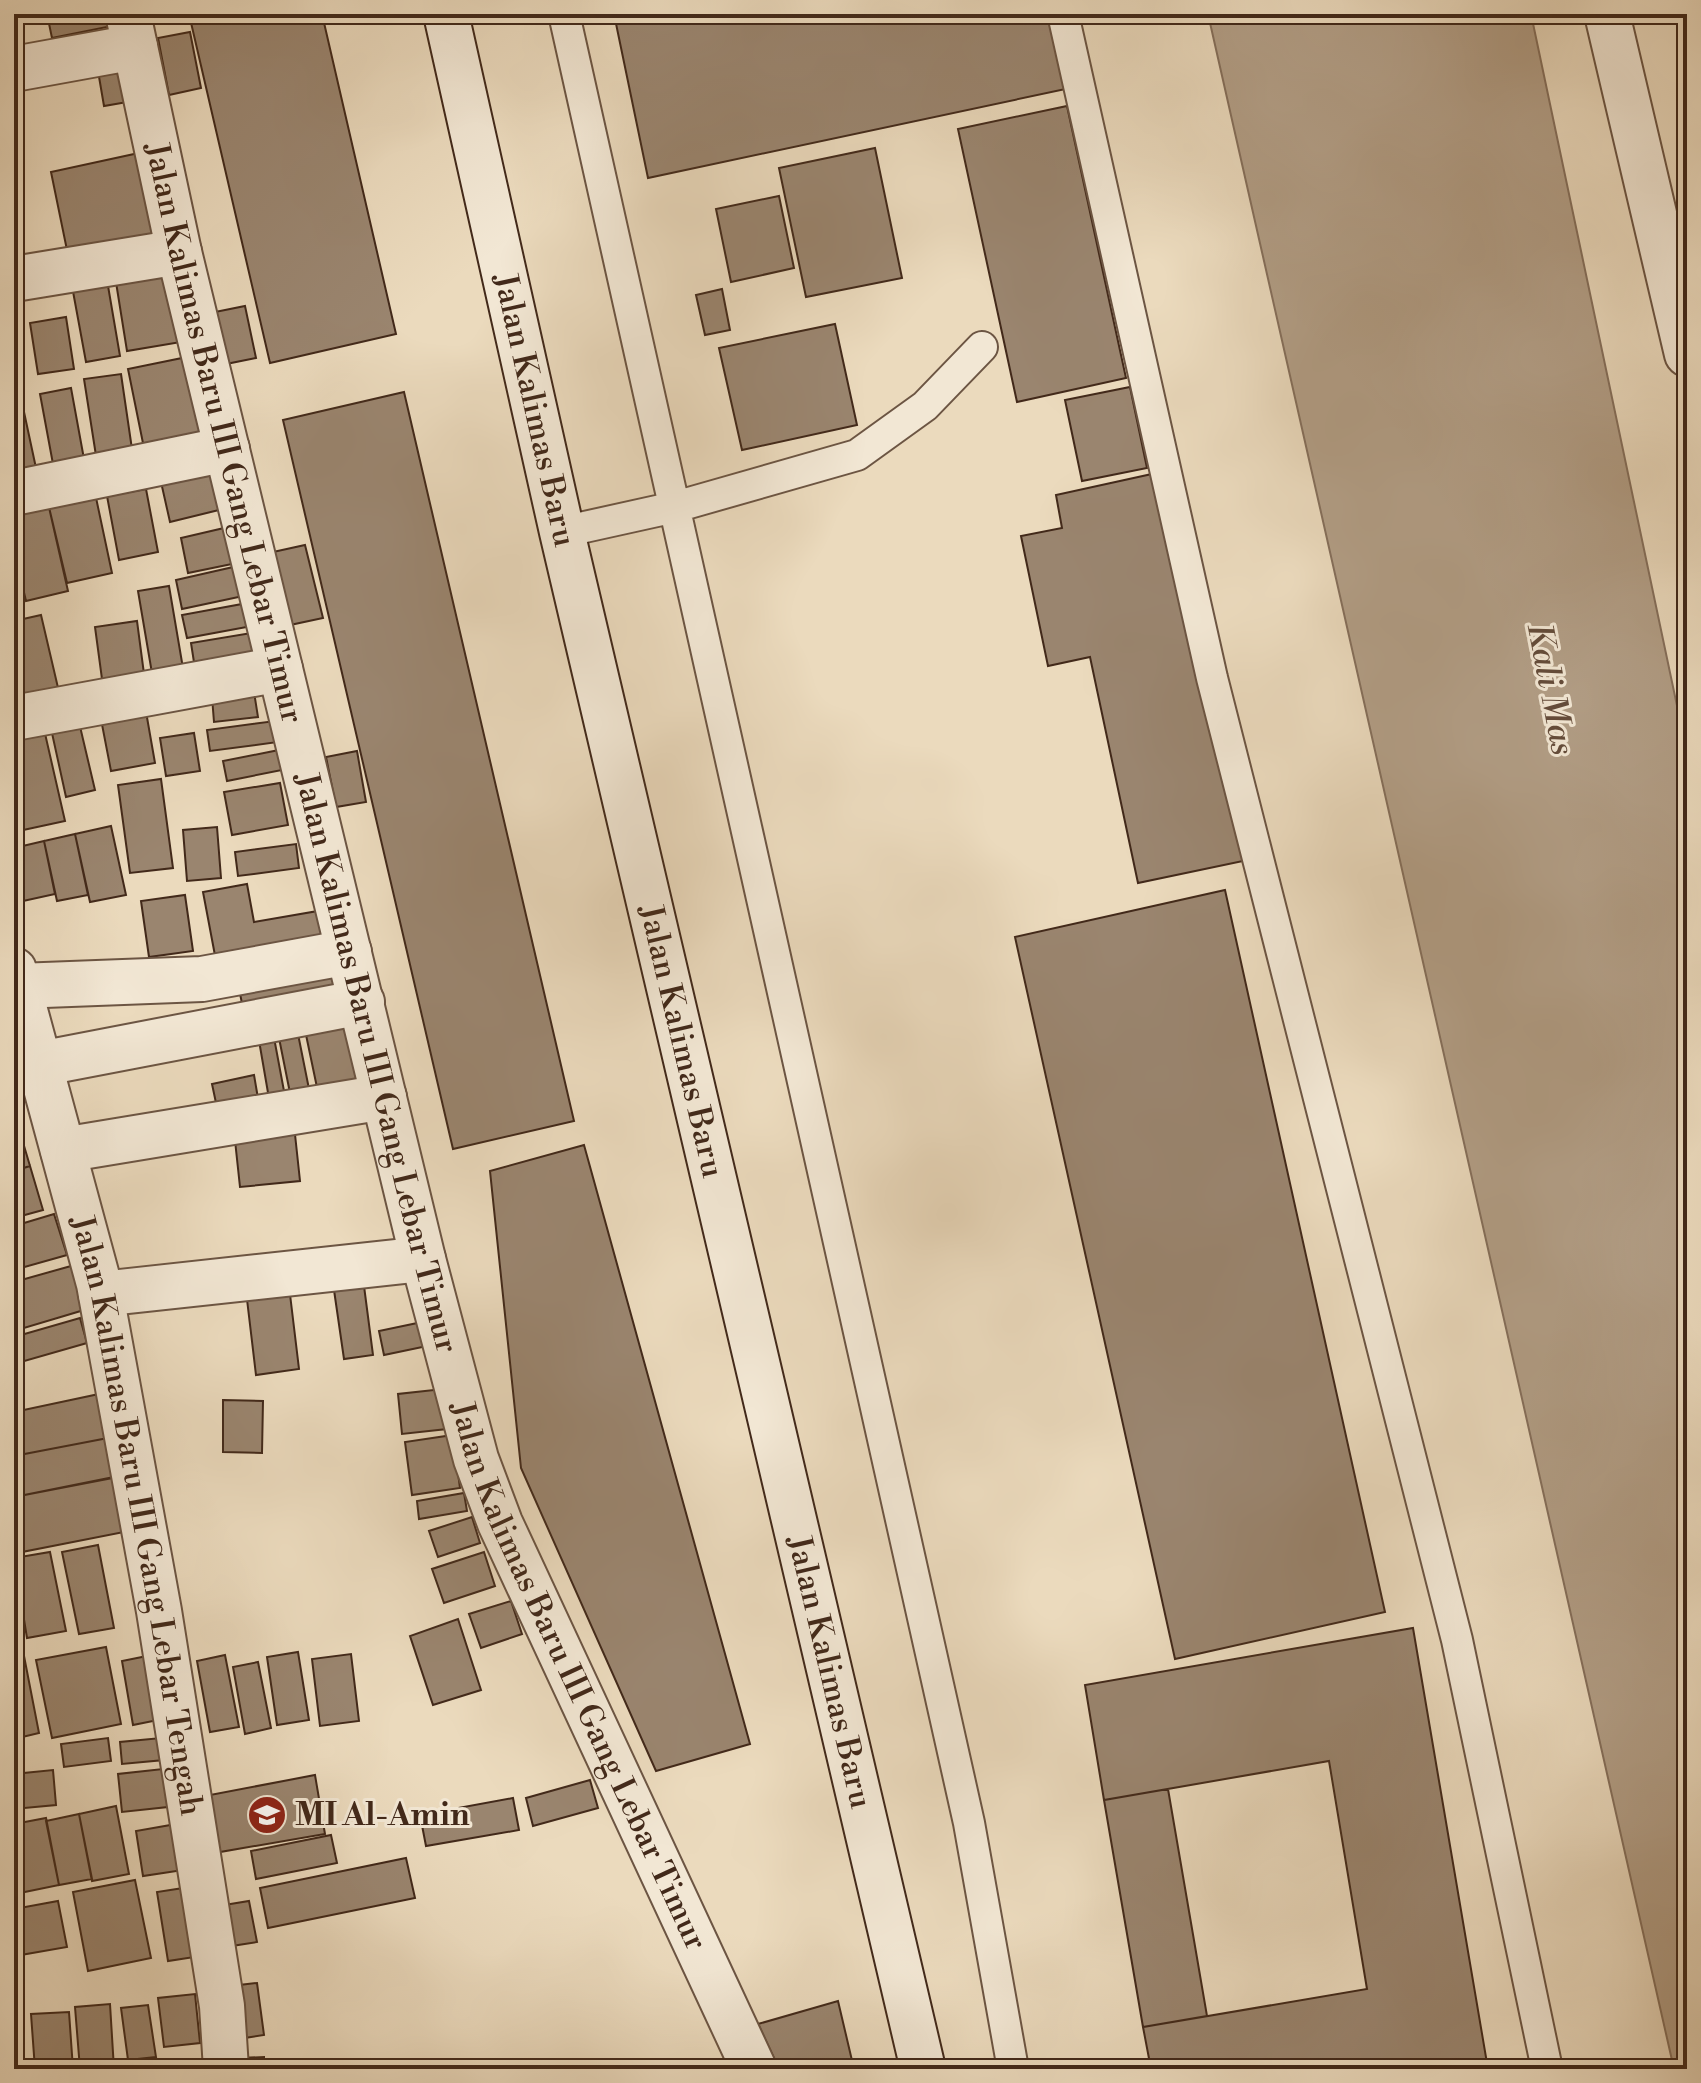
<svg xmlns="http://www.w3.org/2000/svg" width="1701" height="2083" font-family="'Libre Bodoni',serif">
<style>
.water{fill:#b29e86;stroke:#856f5b;stroke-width:2}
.building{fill:#9a856f;stroke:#42291a;stroke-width:2}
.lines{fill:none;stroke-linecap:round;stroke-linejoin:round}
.lane-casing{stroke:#6c5543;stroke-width:34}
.street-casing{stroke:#6c5543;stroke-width:48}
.secondary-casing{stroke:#42291a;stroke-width:48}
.lane{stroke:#f2e7d4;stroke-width:30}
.street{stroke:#f2e7d4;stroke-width:44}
.secondary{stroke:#f2e7d4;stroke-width:44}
.labels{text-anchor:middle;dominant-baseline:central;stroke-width:6;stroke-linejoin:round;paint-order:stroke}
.street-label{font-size:32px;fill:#42291a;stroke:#f2e7d4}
.poi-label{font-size:32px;font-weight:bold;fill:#42291a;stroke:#f2e7d4;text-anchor:start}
.water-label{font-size:34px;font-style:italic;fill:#644c3a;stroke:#f2e7d4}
</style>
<rect width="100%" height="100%" fill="#ebdabd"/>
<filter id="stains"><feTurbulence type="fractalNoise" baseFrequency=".0025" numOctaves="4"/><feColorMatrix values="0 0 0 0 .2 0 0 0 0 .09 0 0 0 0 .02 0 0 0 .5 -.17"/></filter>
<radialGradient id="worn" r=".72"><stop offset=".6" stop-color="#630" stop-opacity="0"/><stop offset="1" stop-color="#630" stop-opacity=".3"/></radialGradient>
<path class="water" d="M 1208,14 L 1531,14 L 1687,753 L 1687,2069 L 1674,2069 Z"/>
<path class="building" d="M 47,14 L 115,14 L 117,25 L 52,38 Z
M 189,14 L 322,14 L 396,334 L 270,363 Z
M 614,14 L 1059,14 L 1075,87 L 648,178 Z
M 190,32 L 201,88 L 169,95 L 158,38 Z
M 132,59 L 139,100 L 104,106 L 97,65 Z
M 1067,106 L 1126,378 L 1017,402 L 958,129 Z
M 875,148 L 902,278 L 806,297 L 779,168 Z
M 148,151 L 165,235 L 68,255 L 51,172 Z
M 779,196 L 794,268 L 731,282 L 716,209 Z
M 175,266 L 187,341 L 127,351 L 115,276 Z
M 107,280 L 120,356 L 86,362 L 72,286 Z
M 722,289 L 730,330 L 705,335 L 696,295 Z
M 245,306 L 256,358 L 226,364 L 215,312 Z
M 66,317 L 74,369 L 38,374 L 30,323 Z
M 835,324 L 857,425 L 742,450 L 719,348 Z
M 187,357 L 205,447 L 146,458 L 128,369 Z
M 121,374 L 133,456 L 97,462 L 84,379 Z
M 1130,387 L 1147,468 L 1082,481 L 1065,400 Z
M 71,388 L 84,459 L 53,464 L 40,394 Z
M 404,392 L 574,1121 L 453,1149 L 283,420 Z
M 21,398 L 39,482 L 14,488 L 14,400 Z
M 213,469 L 223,509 L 170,522 L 161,482 Z
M 1161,472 L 1243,861 L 1138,883 L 1090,657 L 1048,666 L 1021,536 L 1062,528 L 1056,495 Z
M 146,489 L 158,552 L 119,560 L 107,496 Z
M 95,493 L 112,573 L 67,583 L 48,503 Z
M 48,503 L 68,591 L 26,601 L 14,550 L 14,511 Z
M 224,528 L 232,564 L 188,573 L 181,538 Z
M 305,545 L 323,618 L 290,625 L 273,552 Z
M 242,565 L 248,595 L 182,609 L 176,580 Z
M 169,586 L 185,680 L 154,685 L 138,591 Z
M 253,602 L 257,625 L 187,638 L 182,615 Z
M 41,615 L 59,692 L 25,700 L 14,649 L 14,621 Z
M 137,621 L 146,689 L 104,694 L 95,627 Z
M 263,631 L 268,662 L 196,675 L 191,643 Z
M 254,692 L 258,717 L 214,722 L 212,697 Z
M 145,706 L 155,763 L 111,771 L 100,714 Z
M 41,716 L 65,821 L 14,832 L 14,722 Z
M 78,718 L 95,790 L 66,797 L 50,724 Z
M 275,721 L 278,742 L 210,751 L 207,730 Z
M 194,733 L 200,771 L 166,776 L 160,738 Z
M 279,750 L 282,770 L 227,781 L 223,761 Z
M 357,751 L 366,802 L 336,807 L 326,757 Z
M 161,779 L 173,868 L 130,873 L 118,785 Z
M 280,783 L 288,825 L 232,835 L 224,792 Z
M 111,826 L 126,895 L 90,902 L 75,834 Z
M 217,827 L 221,878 L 187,881 L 183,830 Z
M 75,834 L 88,895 L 57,901 L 44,841 Z
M 44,841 L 55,894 L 14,903 L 14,848 Z
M 296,844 L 299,868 L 238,876 L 235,852 Z
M 247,884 L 254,922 L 318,911 L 325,947 L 217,966 L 203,892 Z
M 1225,890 L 1385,1612 L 1175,1659 L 1015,937 Z
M 185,895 L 193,951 L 149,957 L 141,901 Z
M 333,965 L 340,1000 L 245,1018 L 238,984 Z
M 361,1019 L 374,1085 L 319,1097 L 305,1030 Z
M 272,1027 L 287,1107 L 271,1110 L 257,1029 Z
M 297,1029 L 312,1104 L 293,1108 L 278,1033 Z
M 254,1075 L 260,1110 L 219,1117 L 212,1084 Z
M 294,1125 L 300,1181 L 240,1187 L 234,1131 Z
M 19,1129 L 30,1166 L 14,1171 L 14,1130 Z
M 584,1145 L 750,1744 L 656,1771 L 521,1468 L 490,1171 Z
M 30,1166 L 43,1210 L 14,1218 L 14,1171 Z
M 54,1214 L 67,1255 L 14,1270 L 14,1226 Z
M 71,1266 L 84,1310 L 14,1331 L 14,1282 Z
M 289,1286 L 299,1369 L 256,1375 L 246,1291 Z
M 364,1286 L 373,1355 L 344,1359 L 334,1290 Z
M 80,1318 L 87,1343 L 14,1364 L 14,1337 Z
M 427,1321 L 432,1345 L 384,1355 L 379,1331 Z
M 452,1388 L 456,1428 L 402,1434 L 398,1394 Z
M 99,1394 L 108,1438 L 14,1456 L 14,1412 Z
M 223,1400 L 263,1401 L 262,1453 L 223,1452 Z
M 453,1435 L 460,1488 L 412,1495 L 405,1442 Z
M 108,1438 L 113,1478 L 14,1497 L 14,1456 Z
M 114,1477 L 124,1532 L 22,1552 L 14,1497 Z
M 464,1493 L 467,1511 L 419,1519 L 417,1501 Z
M 472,1517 L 480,1543 L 438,1557 L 429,1531 Z
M 98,1545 L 114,1628 L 79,1634 L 62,1552 Z
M 50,1552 L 66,1631 L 27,1638 L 14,1558 Z
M 484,1552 L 495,1586 L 444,1603 L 432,1569 Z
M 511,1601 L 522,1634 L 481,1648 L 469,1614 Z
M 458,1619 L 481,1690 L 433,1705 L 410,1636 Z
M 1413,1628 L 1488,2069 L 1151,2069 L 1143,2027 L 1367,1989 L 1329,1761 L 1104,1800 L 1085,1685 Z
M 106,1647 L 121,1724 L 52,1738 L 36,1660 Z
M 298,1652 L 309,1720 L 277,1725 L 267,1657 Z
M 351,1654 L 359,1721 L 320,1726 L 312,1659 Z
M 152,1655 L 163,1719 L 133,1725 L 122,1661 Z
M 225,1655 L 239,1727 L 210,1732 L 197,1661 Z
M 24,1656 L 39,1733 L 14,1739 L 14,1658 Z
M 258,1662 L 271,1728 L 245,1734 L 233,1667 Z
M 108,1738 L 111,1761 L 64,1767 L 61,1744 Z
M 161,1738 L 164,1760 L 122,1764 L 120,1742 Z
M 172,1768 L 177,1806 L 122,1812 L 118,1774 Z
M 53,1770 L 56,1805 L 14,1809 L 14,1774 Z
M 315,1775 L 325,1834 L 220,1852 L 210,1795 Z
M 590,1780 L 598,1808 L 533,1826 L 526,1798 Z
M 1168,1789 L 1207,2016 L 1143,2027 L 1104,1800 Z
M 513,1798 L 519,1830 L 426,1846 L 420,1815 Z
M 116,1806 L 129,1874 L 92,1881 L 79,1814 Z
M 79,1814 L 92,1879 L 59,1885 L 46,1821 Z
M 46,1818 L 59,1885 L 15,1894 L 14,1824 Z
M 182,1823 L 190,1869 L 143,1876 L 136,1831 Z
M 331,1835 L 337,1863 L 256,1879 L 251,1851 Z
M 406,1858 L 415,1898 L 268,1928 L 260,1888 Z
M 135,1880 L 151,1958 L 88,1971 L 73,1892 Z
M 190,1887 L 201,1956 L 168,1961 L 157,1892 Z
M 58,1901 L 67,1947 L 15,1956 L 14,1909 Z
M 249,1901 L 257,1942 L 225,1947 L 218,1906 Z
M 257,1983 L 264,2035 L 238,2039 L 231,1986 Z
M 195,1994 L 200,2043 L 164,2047 L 158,1998 Z
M 838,2001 L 854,2069 L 779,2069 L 758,2024 Z
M 110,2004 L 114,2069 L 80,2069 L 75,2007 Z
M 148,2005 L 156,2057 L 128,2060 L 121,2008 Z
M 69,2012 L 73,2069 L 35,2069 L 31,2014 Z
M 264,2057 L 264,2069 L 239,2069 L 239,2058 Z"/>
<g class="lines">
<defs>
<path id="lane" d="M 564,14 L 969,1823 L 1013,2069
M 1063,14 L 1212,678 L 1457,1640 L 1547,2069
M 562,532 L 675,507 L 857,455 L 925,406 L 982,347"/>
<g id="street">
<path id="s1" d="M 128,14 L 179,252 L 423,1259 L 476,1459 L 500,1523 L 754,2069"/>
<path d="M 1607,14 L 1687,354"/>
<path d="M 14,69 L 135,47"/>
<path d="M 14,279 L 179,252"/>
<path d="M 14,493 L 227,449"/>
<path d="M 14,718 L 280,669"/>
<path id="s2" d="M 14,970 L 99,1284 L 159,1611 L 222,2006 L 226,2069"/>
<path d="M 18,986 L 202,979 L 349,952"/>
<path d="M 39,1064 L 362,1002"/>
<path d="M 63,1150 L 384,1097"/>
<path d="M 101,1294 L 423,1259"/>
</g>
<g id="secondary">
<path id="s3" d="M 446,14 L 562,532 L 923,2069"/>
</g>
</defs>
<use href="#lane" class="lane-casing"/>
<use href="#street" class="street-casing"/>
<use href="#secondary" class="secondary-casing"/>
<use href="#lane" class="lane"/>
<use href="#street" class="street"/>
<use href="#secondary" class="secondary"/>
</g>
<defs>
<symbol id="school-disc" viewBox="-11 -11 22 22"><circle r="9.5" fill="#8f2418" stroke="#f2e7d4"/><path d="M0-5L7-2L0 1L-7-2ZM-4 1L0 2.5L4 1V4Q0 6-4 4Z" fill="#fff"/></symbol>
</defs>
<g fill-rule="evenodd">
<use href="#school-disc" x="245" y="1793" width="44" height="44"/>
</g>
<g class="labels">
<g class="street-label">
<text stroke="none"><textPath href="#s3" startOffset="406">Jalan Kalimas Baru</textPath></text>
<text stroke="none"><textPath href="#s1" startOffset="430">Jalan Kalimas Baru III Gang Lebar Timur</textPath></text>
<text stroke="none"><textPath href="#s3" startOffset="1054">Jalan Kalimas Baru</textPath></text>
<text stroke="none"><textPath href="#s1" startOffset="1078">Jalan Kalimas Baru III Gang Lebar Timur</textPath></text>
<text stroke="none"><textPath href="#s2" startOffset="560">Jalan Kalimas Baru III Gang Lebar Tengah</textPath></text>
<text stroke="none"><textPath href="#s3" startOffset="1702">Jalan Kalimas Baru</textPath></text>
<text stroke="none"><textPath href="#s1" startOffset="1726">Jalan Kalimas Baru III Gang Lebar Timur</textPath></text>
</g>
<g class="poi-label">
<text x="295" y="1815">MI Al-Amin</text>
</g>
<g class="water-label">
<text transform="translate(1550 689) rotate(79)">Kali Mas</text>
</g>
</g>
<rect width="1701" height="2083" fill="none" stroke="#ebdabd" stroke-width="48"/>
<rect x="16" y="16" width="1669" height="2051" fill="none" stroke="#42291a" stroke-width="4"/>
<rect x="24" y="24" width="1653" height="2035" fill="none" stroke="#42291a" stroke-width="2"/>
<rect width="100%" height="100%" filter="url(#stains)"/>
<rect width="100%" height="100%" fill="url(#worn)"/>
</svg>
